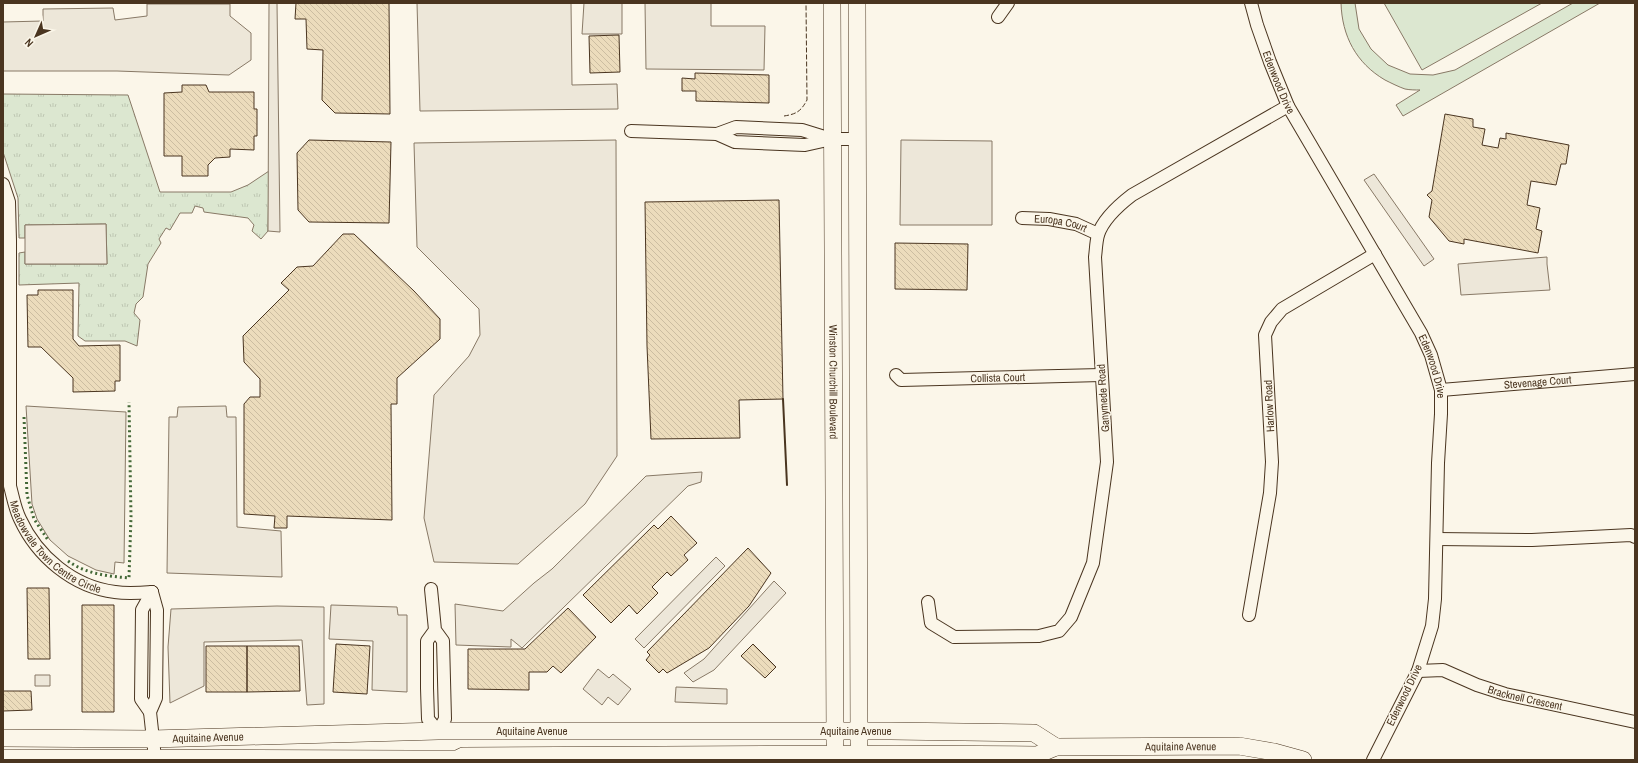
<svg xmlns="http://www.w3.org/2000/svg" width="1638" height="763" font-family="'Archivo Narrow',sans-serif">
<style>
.grass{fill:url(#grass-tufts);stroke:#887966}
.park{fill:#dce7d0;stroke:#887966}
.parking{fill:#ede7d9;stroke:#887966}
.building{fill:url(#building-back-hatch);stroke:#4a3520}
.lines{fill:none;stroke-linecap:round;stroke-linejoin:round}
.street-casing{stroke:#4a3520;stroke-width:14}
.secondary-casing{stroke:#4a3520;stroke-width:18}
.street{stroke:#fbf6e9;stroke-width:12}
.secondary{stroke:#fbf6e9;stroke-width:17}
.hedge{stroke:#436837;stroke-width:3;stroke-dasharray:2 3;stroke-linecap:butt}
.fence{stroke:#4a3520;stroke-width:1;stroke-dasharray:5 2;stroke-linecap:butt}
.wall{stroke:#4a3520;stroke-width:2}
.labels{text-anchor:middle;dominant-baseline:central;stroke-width:3;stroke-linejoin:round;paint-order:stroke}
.street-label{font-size:11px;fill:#4a3520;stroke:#fbf6e9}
</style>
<defs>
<pattern id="grass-tufts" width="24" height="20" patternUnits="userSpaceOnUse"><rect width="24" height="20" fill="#dce7d0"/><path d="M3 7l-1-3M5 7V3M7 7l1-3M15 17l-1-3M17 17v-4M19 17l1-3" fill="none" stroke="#bec7b2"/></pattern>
<pattern id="building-back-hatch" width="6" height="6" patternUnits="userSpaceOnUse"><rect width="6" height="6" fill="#ecdcbc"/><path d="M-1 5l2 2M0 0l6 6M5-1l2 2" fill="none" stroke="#ccbda1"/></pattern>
</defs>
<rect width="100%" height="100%" fill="#fbf6e9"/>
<path class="grass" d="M 3,94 L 128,95 L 160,192 L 231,192 L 248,185 L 269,171 L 268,231 L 261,239 L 252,231 L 254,225 L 248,218 L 204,212 L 203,208 L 195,206 L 192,213 L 180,213 L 170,230 L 166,228 L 159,239 L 161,243 L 148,264 L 143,297 L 136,304 L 134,313 L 140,320 L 137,346 L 125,341 L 85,341 L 78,336 L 79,283 L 19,285 L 19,253 L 25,252 L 25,264 L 107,264 L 106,224 L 25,225 L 25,238 L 19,238 L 18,198 L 3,152 Z"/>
<path class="park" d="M 1341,3 L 1355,3 L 1359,29 L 1371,49 L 1388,65 L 1410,74 L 1433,75 L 1455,70 L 1573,3 L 1600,3 L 1403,116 L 1396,105 L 1420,90 C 1416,90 1410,90 1405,89 C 1399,87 1391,83 1385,80 C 1356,63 1342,36 1341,3 Z
M 1384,3 L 1542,3 L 1422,70 Z"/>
<path class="parking" d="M 269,3 L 277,3 L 280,232 L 268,231 Z
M 417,3 L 571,3 L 572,85 L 617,84 L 618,109 L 420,111 Z
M 584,3 L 622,3 L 622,34 L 582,34 Z
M 645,3 L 711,3 L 711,26 L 765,26 L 764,70 L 646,69 Z
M 147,4 L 230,4 L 230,16 L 251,33 L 251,60 L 229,75 L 117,71 L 3,71 L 3,22 L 43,21 L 43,9 L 113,8 L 115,20 L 147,16 Z
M 616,140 L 617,456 L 585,504 L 518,564 L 434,562 L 424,518 L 434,395 L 469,356 L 480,335 L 479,309 L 417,247 L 414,143 Z
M 901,140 L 992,141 L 992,225 L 900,225 Z
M 1374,174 L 1434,259 L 1424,266 L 1364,180 Z
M 106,224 L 107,264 L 25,264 L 25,225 Z
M 1547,257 L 1547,264 L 1550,290 L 1461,295 L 1458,264 Z
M 26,406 L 126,412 L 124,563 L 115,562 L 114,574 L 96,570 L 68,556 L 50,540 L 37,519 L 32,504 Z
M 226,406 L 227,417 L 236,417 L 237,527 L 281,531 L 282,577 L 167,573 L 169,417 L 177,417 L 178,407 Z
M 702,472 L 701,482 L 688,486 L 522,648 L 511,639 L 511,647 L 456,645 L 455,604 L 503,611 L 534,583 L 552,569 L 646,476 Z
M 716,557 L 725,566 L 644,648 L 635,639 Z
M 774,581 L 786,593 L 714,670 L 693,682 L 684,673 L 704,659 Z
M 331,605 L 397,607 L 398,615 L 407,615 L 407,692 L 372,690 L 373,641 L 329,639 Z
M 277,606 L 324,607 L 324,704 L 307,705 L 302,640 L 204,642 L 204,686 L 170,703 L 168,647 L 171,609 Z
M 598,669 L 609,678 L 613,674 L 631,689 L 618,705 L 608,697 L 602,705 L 583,689 Z
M 35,675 L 50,675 L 50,686 L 35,686 Z
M 676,687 L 727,689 L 727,704 L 675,702 Z"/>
<path class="building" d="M 296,3 L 389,3 L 390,114 L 335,113 L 322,100 L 323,50 L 307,49 L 306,19 L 295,19 Z
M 619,35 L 620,72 L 590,73 L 589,36 Z
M 695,73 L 769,75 L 769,103 L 696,101 L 696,91 L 682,91 L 682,78 L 695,79 Z
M 182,85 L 206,85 L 209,92 L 254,92 L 254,109 L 257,109 L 257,136 L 254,136 L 254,150 L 230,149 L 230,157 L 215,158 L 208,165 L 208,176 L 182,176 L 182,156 L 164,156 L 164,93 L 182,92 Z
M 1445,114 L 1473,119 L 1473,127 L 1485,129 L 1482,145 L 1498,148 L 1500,138 L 1506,139 L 1506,133 L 1569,145 L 1566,164 L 1561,164 L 1556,185 L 1531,181 L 1527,205 L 1540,208 L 1536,229 L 1542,231 L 1538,253 L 1464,239 L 1464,244 L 1449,241 L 1429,217 L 1432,200 L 1427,195 L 1432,191 Z
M 309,140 L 391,142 L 389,223 L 309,222 L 298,210 L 297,153 Z
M 779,200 L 783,399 L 739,400 L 740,438 L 651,439 L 647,346 L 645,202 Z
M 343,234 L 354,234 L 414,291 L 440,319 L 440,339 L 397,378 L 397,404 L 391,404 L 392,520 L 287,516 L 287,528 L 274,528 L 275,516 L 244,514 L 244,404 L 250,397 L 260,397 L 260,379 L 244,362 L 243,336 L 289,290 L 281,283 L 297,267 L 313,266 Z
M 895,243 L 968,244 L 967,290 L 895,289 Z
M 38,290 L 73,290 L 73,339 L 79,346 L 120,345 L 120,381 L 115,381 L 115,391 L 73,392 L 73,378 L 41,347 L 28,347 L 27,295 L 38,295 Z
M 671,516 L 697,543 L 684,555 L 688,560 L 671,576 L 667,572 L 652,587 L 658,593 L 637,614 L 629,605 L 611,623 L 583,595 L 654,525 L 658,529 Z
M 748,548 L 771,573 L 749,606 L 709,648 L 667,673 L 663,669 L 659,673 L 646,660 L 650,655 L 647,652 Z
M 27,588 L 49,588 L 50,659 L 28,659 Z
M 82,605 L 114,605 L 114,712 L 82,712 Z
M 568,608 L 596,637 L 561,673 L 553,666 L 547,672 L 529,672 L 529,690 L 468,689 L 468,649 L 525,649 Z
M 336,644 L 370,646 L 367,694 L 333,692 Z
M 753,644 L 776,667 L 765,678 L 741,656 Z
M 206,646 L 247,646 L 247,692 L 206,692 Z
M 247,646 L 299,646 L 300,691 L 247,692 Z
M 3,691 L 31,691 L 32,710 L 3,711 Z"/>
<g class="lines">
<defs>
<g id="street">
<path id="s1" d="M 1251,3 L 1257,25 L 1270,62 L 1288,106 L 1421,333 L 1431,355 L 1441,390 L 1441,414 L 1438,463 L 1435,599 L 1432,626 L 1418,671 L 1373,760"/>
<path d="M 998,17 L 1008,3"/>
<path d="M 631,131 L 717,134 L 735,142 L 805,145 L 832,139 L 857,139"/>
<path d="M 717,134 L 736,127 L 802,130 L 831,139"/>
<path id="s2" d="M 3,184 L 9,202 L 10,241 L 10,486 C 13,497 15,509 20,519 C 37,556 73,587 115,592 C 127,594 140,593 152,592"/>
<path id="s3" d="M 1022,218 L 1049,219 L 1076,224 L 1098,234"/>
<path id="s4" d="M 896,375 L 901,380 L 1101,375"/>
<path id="s5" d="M 1441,390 L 1635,374"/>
<path d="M 1437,539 L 1532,540 L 1631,535 L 1635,537"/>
<path d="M 431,589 L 435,630 L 443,641 L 445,719 L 438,731 L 428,719 L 427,688 L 427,641 L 435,630"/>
<path d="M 152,592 L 157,610 L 156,698 L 150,712 L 155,758"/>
<path d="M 928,602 L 931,623 L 954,637 L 1039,636 L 1059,631 L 1071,617 L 1093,563 L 1107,462 L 1095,257 C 1096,250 1096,242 1098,235 C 1103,219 1119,205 1132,195 L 1288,106"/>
<path d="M 1249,615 L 1270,493 L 1272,462 L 1265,335 L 1271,322 L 1282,309 L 1375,254"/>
<path id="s6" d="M 1418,671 L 1443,670 L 1477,685 L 1505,694 L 1635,722"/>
<path d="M 150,712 L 141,699 L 142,610 L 152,592"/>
</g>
<g id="secondary">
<path id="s7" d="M 832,3 L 835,743"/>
<path d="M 857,3 L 859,743"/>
<path id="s8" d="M 3,738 L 152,739 L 438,731 L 891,731 L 1034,733 L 1056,747"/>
<path id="s9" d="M 3,758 L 413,759 L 457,759 L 463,756 L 895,754 L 1037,755 L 1056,747 L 1239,746 L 1274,752 L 1303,760"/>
</g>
</defs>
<use href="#street" class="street-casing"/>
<use href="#secondary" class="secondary-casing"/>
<use href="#street" class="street"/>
<use href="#secondary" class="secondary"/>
<path class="hedge" d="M 24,417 L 27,495 L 34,519 L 48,540
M 68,561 C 86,574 107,576 129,578 L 131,517 L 129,402"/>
<path class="fence" d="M 784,116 C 797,114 801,111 807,100 L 806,3"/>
<path class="wall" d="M 783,399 L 787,485"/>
</g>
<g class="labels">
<g class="street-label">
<text stroke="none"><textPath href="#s1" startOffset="84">Edenwood Drive</textPath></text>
<text stroke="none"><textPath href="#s3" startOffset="39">Europa Court</textPath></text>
<text stroke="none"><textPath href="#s1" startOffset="408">Edenwood Drive</textPath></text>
<text stroke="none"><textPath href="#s4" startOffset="104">Collista Court</textPath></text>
<text stroke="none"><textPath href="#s7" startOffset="379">Winston Churchill Boulevard</textPath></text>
<text stroke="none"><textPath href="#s5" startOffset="97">Stevenage Court</textPath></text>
<text transform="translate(1103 398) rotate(-94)">Ganymede Road</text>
<text transform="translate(1269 406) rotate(-93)">Harlow Road</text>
<text stroke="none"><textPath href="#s2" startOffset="383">Meadowvale Town Centre Circle</textPath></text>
<text transform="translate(1404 695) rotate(-64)">Edenwood Drive</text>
<text stroke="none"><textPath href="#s6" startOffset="112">Bracknell Crescent</textPath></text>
<text stroke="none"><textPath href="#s8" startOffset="853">Aquitaine Avenue</textPath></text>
<text stroke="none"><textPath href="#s8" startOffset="529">Aquitaine Avenue</textPath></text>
<text stroke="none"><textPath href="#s8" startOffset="205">Aquitaine Avenue</textPath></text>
<text stroke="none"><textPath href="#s9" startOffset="1180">Aquitaine Avenue</textPath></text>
</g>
</g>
<rect width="1638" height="763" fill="none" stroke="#4a3520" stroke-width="8"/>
<g transform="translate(36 36) rotate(225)" stroke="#fbf6e9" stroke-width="3" paint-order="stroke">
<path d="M0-3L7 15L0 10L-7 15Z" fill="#4a3520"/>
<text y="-6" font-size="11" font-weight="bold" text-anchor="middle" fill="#4a3520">N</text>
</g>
</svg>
